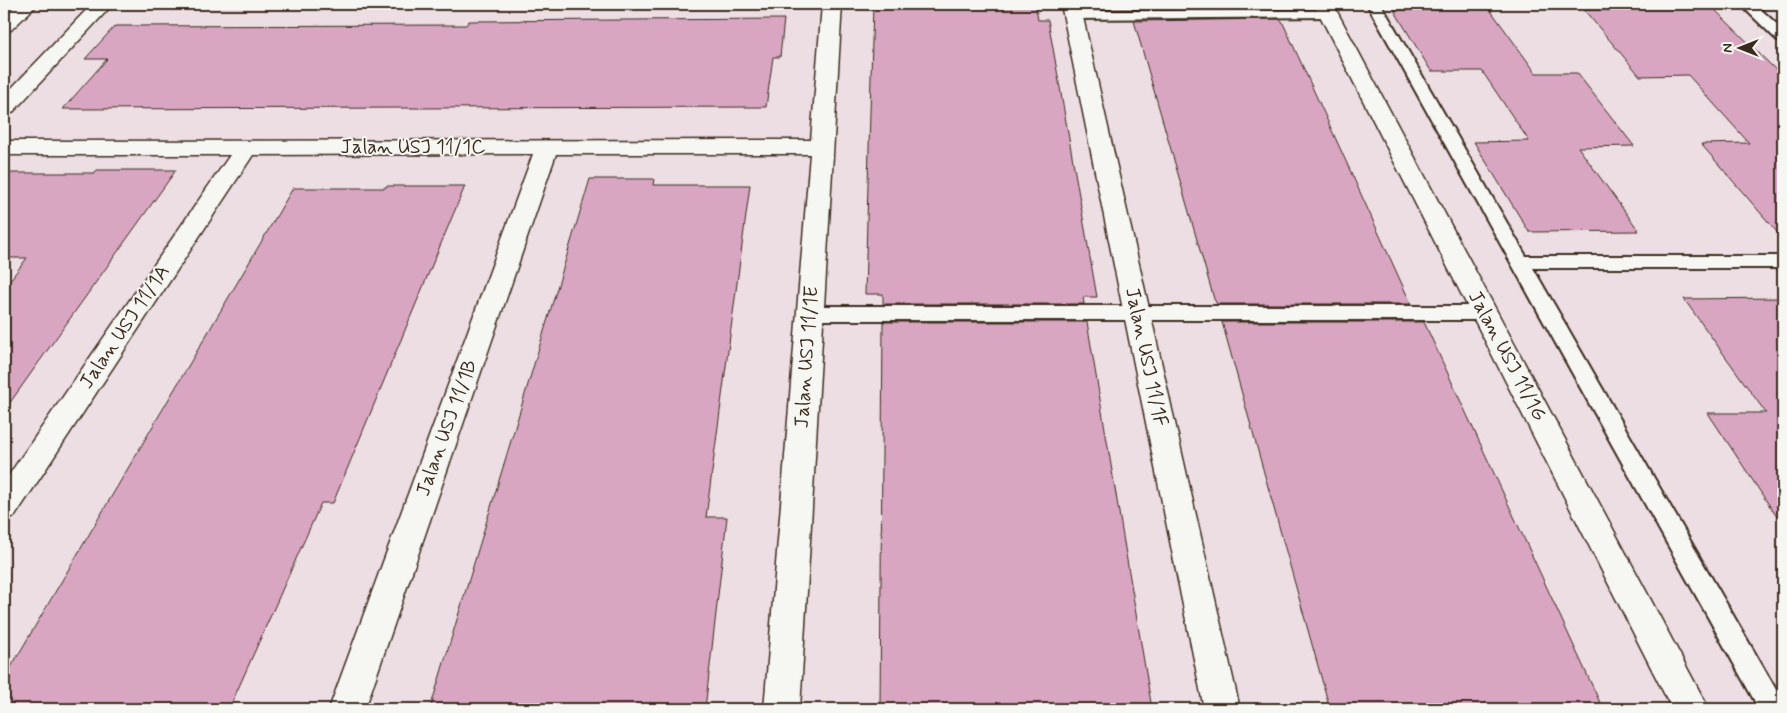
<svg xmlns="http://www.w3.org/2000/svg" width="1787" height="713" font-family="Mynerve,sans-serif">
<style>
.building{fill:#d9a6c2;stroke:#3b2a1e}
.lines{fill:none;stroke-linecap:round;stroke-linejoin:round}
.service-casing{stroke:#3b2a1e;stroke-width:4}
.minor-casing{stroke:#3b2a1e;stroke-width:3}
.tertiary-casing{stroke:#3b2a1e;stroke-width:3}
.service{fill:#f6f6f2;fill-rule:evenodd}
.minor{fill:#f6f6f2;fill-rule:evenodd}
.tertiary{fill:#f6f6f2;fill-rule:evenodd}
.labels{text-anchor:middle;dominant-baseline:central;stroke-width:4;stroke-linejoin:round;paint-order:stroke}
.street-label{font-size:20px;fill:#3b2a1e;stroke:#f6f6f2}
</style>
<rect width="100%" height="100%" fill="#eddee4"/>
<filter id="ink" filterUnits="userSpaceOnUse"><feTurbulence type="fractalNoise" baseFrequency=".02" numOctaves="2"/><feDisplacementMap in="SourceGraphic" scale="10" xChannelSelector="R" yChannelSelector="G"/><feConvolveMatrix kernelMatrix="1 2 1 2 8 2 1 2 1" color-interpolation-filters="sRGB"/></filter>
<g filter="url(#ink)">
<path class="building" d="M 873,4 L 1035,4 L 1038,20 L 1048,20 L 1097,297 L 1083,297 L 1084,304 L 883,304 L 883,294 L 865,294 Z
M 1134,4 L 1271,4 L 1273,8 L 1136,9 Z
M 1435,4 L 1486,4 L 1536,73 L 1577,73 L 1634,146 L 1578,147 L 1639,231 L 1529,232 L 1474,142 L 1529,141 L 1482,71 L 1431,71 L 1394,10 L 1439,10 Z
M 1625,4 L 1709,4 L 1783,77 L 1783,239 L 1701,144 L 1749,143 L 1688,75 L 1640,76 L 1584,10 L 1631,10 Z
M 784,19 L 780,57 L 773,57 L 766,107 L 63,109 L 107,59 L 85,59 L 115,26 L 466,25 L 469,21 Z
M 1278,19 L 1282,21 L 1411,304 L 1217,304 L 1214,299 L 1134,21 Z
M 97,170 L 176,170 L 4,411 L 4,288 L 27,258 L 4,258 L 4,173 L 94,173 Z
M 590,179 L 654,179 L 653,185 L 750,185 L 706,517 L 727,517 L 705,709 L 430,709 Z
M 386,186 L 465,186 L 333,503 L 321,503 L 229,709 L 4,709 L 4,679 L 293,188 L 385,188 Z
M 1783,298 L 1783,526 L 1708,413 L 1766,413 L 1684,299 Z
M 883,322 L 1087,322 L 1152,709 L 880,709 Z
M 1222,322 L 1424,322 L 1603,709 L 1330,709 Z"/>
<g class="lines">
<defs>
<path id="service" d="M 1367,4 L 1381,4 L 1526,256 L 1783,256 L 1783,268 L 1533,268 L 1782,700 L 1783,709 L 1759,709 Z
M 1740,4 L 1755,4 L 1783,30 L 1783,42 L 1778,41 Z
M 1328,10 L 1335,14 L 1333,17 L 1072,19 L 1065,15 L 1072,11 Z
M 810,306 L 1485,306 L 1492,308 L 1495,313 L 1492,318 L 1485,320 L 810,320 L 803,318 L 800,313 L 803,308 Z"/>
<path id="minor" d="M 17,4 L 38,4 L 11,30 L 4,32 L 4,16 Z
M 822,4 L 842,4 L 800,709 L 764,709 L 810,154 L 556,154 L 365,709 L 329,709 L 533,154 L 253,155 L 15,516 L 4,520 L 4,482 L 230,155 L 4,155 L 4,141 L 811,140 Z
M 1061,4 L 1080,4 L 1240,709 L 1204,709 Z
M 1314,4 L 1333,4 L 1709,709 L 1672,709 Z"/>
<path id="tertiary" d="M 92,4 L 113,4 L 12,113 L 4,115 L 4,96 Z"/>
</defs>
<use href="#service" class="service-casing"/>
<use href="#minor" class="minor-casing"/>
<use href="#tertiary" class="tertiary-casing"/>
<use href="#service" class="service"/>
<use href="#minor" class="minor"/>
<use href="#tertiary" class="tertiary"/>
</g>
</g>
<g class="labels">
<g class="street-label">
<text x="413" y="147">Jalan USJ 11/1C</text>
<text transform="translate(125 327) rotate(-56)">Jalan USJ 11/1A</text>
<text transform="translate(1507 356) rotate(62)">Jalan USJ 11/1G</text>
<text transform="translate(807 357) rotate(-86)">Jalan USJ 11/1E</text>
<text transform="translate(1146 357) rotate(78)">Jalan USJ 11/1F</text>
<text transform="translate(447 428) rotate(-70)">Jalan USJ 11/1B</text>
</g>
</g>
<rect width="1787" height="713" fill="none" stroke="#f6f6f2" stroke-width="20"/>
<rect x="10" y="10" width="1767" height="693" fill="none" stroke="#3b2a1e" stroke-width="2" filter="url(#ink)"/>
<g transform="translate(1740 48) rotate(270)" stroke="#f6f6f2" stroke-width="4" paint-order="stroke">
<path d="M0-4L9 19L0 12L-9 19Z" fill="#3b2a1e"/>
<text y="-8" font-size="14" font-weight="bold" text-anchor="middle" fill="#3b2a1e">N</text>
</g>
</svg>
